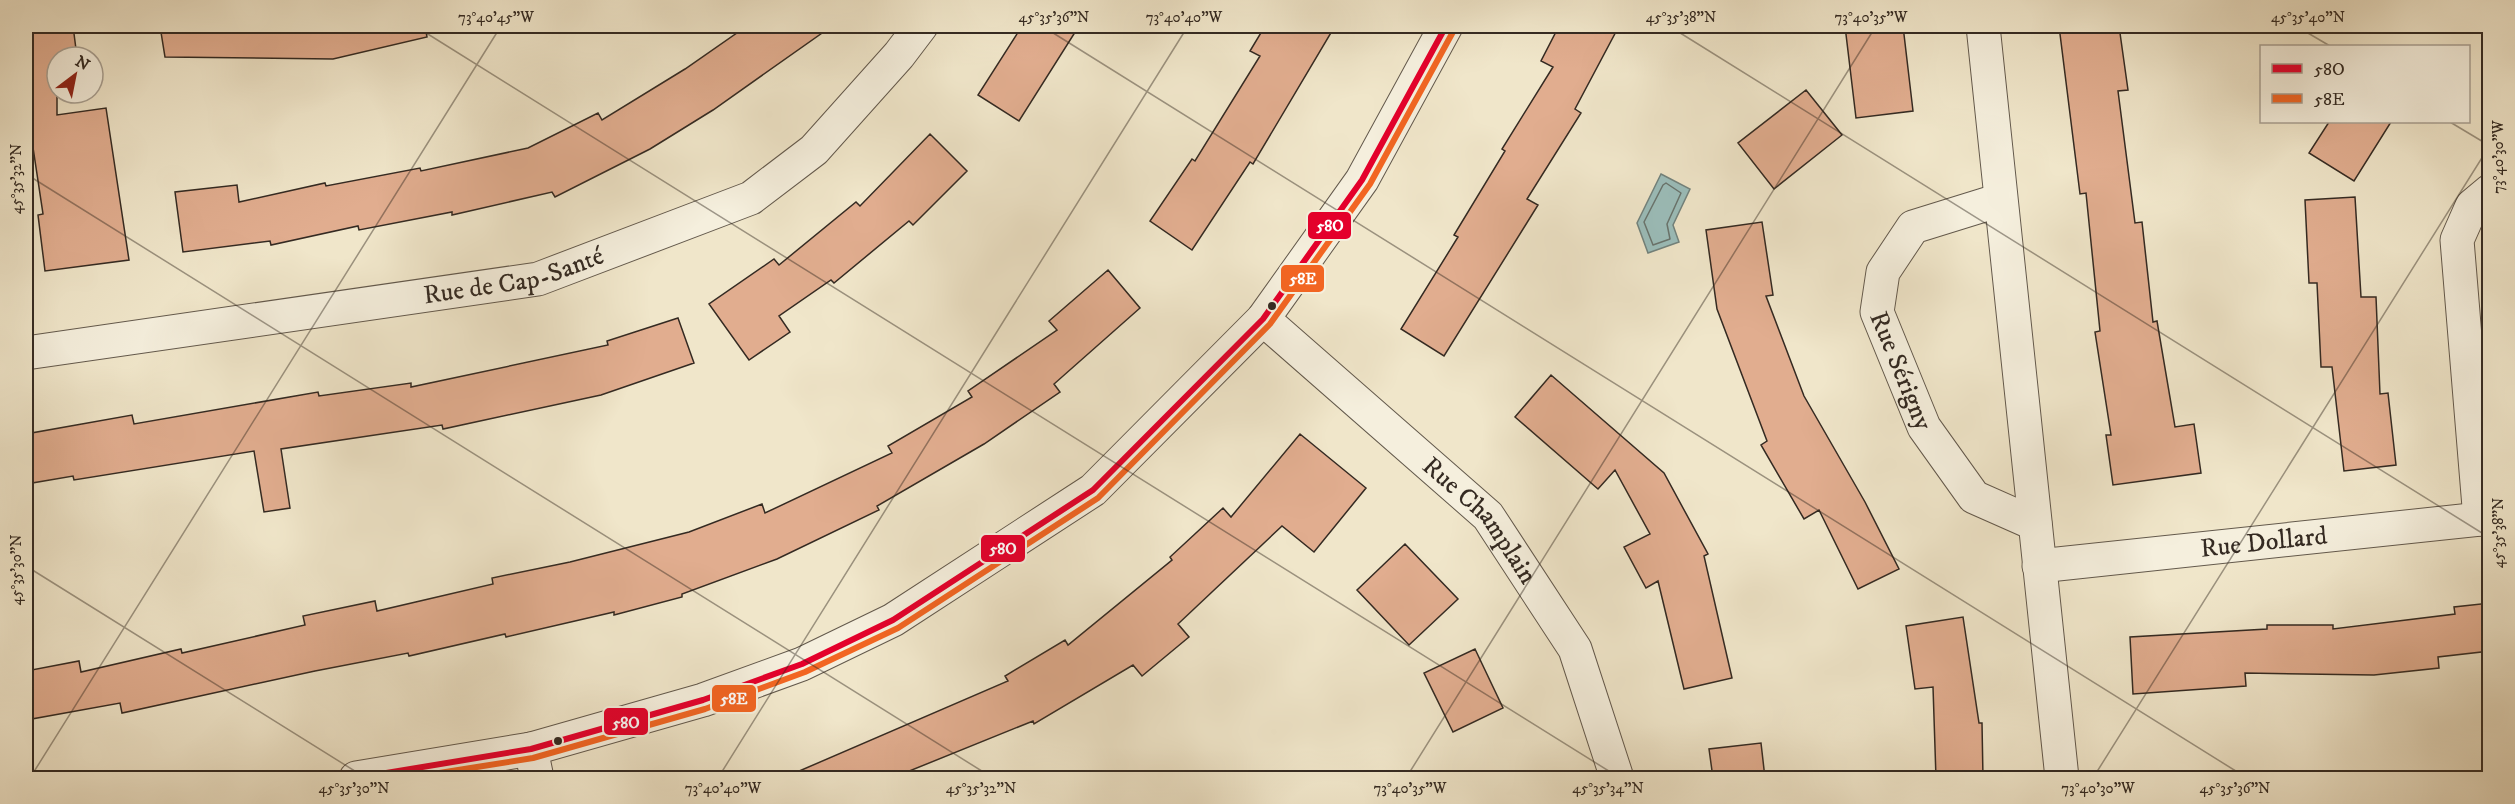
<svg xmlns="http://www.w3.org/2000/svg" width="2515" height="804" font-family="'IM FELL DW Pica',serif">
<style>
.water{fill:#9bbebb;stroke:#72837e;stroke-width:1.5}
.lines{fill:none;stroke-linecap:round;stroke-linejoin:round}
.shore{stroke:#68746e;stroke-width:1.5}
.building{fill:#e1ad8f;stroke:#342a22;stroke-width:1.5}
.street-casing{stroke:#63594c;stroke-width:35}
.street{stroke:#f5efdd;stroke-width:33}
.bus-1-casing{stroke:#f5efdd;stroke-width:10}
.bus-2-casing{stroke:#f5efdd;stroke-width:10}
.bus-1{stroke:#e4002b;stroke-width:6}
.bus-2{stroke:#f26522;stroke-width:6}
.ticks{fill:none;stroke:#342a22;stroke-width:1.5;stroke-opacity:0.45}
.bus-dot{fill:#342a22;stroke:#f5efdd;stroke-width:2}
.labels{text-anchor:middle;dominant-baseline:central;stroke-width:4.5;stroke-linejoin:round;paint-order:stroke}
.street-label{font-size:26px;fill:#342a22;stroke:#f5efdd}
.line-badge{stroke:#f5efdd;stroke-width:2}
.badge-label{font-size:16px;text-anchor:middle;font-weight:bold;fill:#fff}
.neatline{fill:none;stroke:#342a22;stroke-width:2}
.ticks-label{font-size:15px;text-anchor:middle;fill:#342a22}
</style>
<rect width="100%" height="100%" fill="#f0e6ca"/>
<filter id="stains"><feTurbulence type="fractalNoise" baseFrequency=".00333" numOctaves="4"/><feColorMatrix values="0 0 0 0 .2 0 0 0 0 .09 0 0 0 0 .02 0 0 0 .5 -.17"/></filter>
<radialGradient id="worn" r=".72"><stop offset=".6" stop-color="#630" stop-opacity="0"/><stop offset="1" stop-color="#630" stop-opacity=".3"/></radialGradient>
<path class="water" d="M 1661,174 L 1690,189 L 1673,225 L 1679,242 L 1648,253 L 1637,223 Z"/>
<g class="lines">
<path class="shore" d="M 1666,183 L 1681,193 L 1667,224 L 1670,239 L 1653,245 L 1644,222 L 1663,185 Z"/>
</g>
<path class="building" d="M 26,26 L 73,26 L 77,57 L 57,57 L 57,115 L 106,108 L 129,260 L 45,271 L 38,215 L 43,214 L 26,101 Z
M 160,26 L 425,26 L 427,37 L 333,59 L 165,57 Z
M 747,26 L 832,26 L 713,110 L 650,149 L 555,197 L 552,192 L 452,215 L 452,212 L 359,230 L 358,226 L 271,245 L 270,241 L 183,252 L 175,192 L 237,185 L 239,202 L 325,183 L 326,186 L 420,168 L 421,171 L 528,148 L 598,113 L 602,120 L 685,69 Z
M 1022,26 L 1079,26 L 1019,121 L 978,95 Z
M 1265,26 L 1335,26 L 1253,164 L 1250,162 L 1192,250 L 1150,221 L 1192,159 L 1195,161 L 1260,56 L 1250,51 Z
M 1559,26 L 1619,26 L 1575,109 L 1581,113 L 1527,199 L 1538,205 L 1444,356 L 1401,329 L 1458,237 L 1454,235 L 1505,151 L 1502,149 L 1553,67 L 1541,61 Z
M 1845,26 L 1903,26 L 1913,111 L 1856,118 Z
M 2059,26 L 2119,26 L 2128,90 L 2118,91 L 2135,223 L 2142,222 L 2153,322 L 2157,321 L 2175,427 L 2194,424 L 2201,473 L 2113,485 L 2106,435 L 2111,435 L 2095,332 L 2100,331 L 2086,193 L 2080,194 Z
M 1806,90 L 1842,135 L 1774,189 L 1738,143 Z
M 2329,122 L 2391,122 L 2354,181 L 2309,153 Z
M 930,134 L 967,171 L 913,225 L 909,221 L 834,283 L 831,280 L 779,316 L 790,332 L 749,360 L 709,304 L 774,259 L 779,265 L 856,202 L 860,206 Z
M 2355,197 L 2361,297 L 2376,297 L 2380,394 L 2388,393 L 2396,465 L 2344,471 L 2332,367 L 2321,367 L 2317,283 L 2309,283 L 2305,200 Z
M 1762,222 L 1773,295 L 1766,296 L 1804,396 L 1865,502 L 1899,569 L 1858,589 L 1819,510 L 1804,519 L 1761,445 L 1767,441 L 1717,309 L 1706,230 Z
M 1108,270 L 1140,308 L 1054,384 L 1060,392 L 984,444 L 877,506 L 879,510 L 777,559 L 682,594 L 682,597 L 614,615 L 614,612 L 506,637 L 505,634 L 409,656 L 408,653 L 315,671 L 122,713 L 120,703 L 26,720 L 26,671 L 79,661 L 81,672 L 181,649 L 182,653 L 305,625 L 303,616 L 375,601 L 377,611 L 493,584 L 492,578 L 570,562 L 689,532 L 762,504 L 765,513 L 892,453 L 888,446 L 972,397 L 968,391 L 1057,330 L 1049,321 Z
M 678,318 L 694,363 L 601,395 L 443,429 L 442,425 L 281,449 L 290,508 L 264,512 L 254,451 L 74,480 L 73,476 L 26,484 L 26,434 L 132,415 L 134,424 L 318,392 L 319,396 L 411,383 L 411,387 L 608,345 L 607,341 Z
M 1551,375 L 1664,473 L 1708,554 L 1704,556 L 1732,678 L 1684,689 L 1658,581 L 1646,588 L 1624,547 L 1650,534 L 1615,470 L 1598,489 L 1515,417 Z
M 1300,434 L 1366,488 L 1314,552 L 1282,526 L 1178,624 L 1189,637 L 1142,676 L 1133,665 L 1034,724 L 1033,721 L 892,778 L 783,778 L 1008,681 L 1005,676 L 1065,640 L 1068,645 L 1172,560 L 1170,557 L 1223,508 L 1231,517 Z
M 1405,544 L 1458,599 L 1409,645 L 1357,590 Z
M 2490,603 L 2490,651 L 2438,657 L 2439,668 L 2374,675 L 2245,673 L 2246,686 L 2133,694 L 2130,637 L 2267,629 L 2267,625 L 2333,625 L 2333,629 L 2455,614 L 2454,607 Z
M 1963,617 L 1979,723 L 1982,723 L 1983,778 L 1936,778 L 1933,687 L 1915,689 L 1906,626 Z
M 1475,649 L 1503,708 L 1453,732 L 1424,673 Z
M 1761,743 L 1765,778 L 1713,778 L 1709,749 Z"/>
<g class="lines">
<defs>
<g id="street">
<path d="M 1983,26 L 2062,778"/>
<path id="s1" d="M 2000,200 L 1913,227 L 1883,272 L 1877,312 L 1924,427 L 1974,497 L 2035,524"/>
<path id="s2" d="M 1263,319 L 1488,516 L 1575,649 L 1617,778"/>
<path id="s3" d="M 26,353 L 538,279 L 751,198 L 814,150 L 899,55 L 921,26"/>
<path d="M 2480,519 L 2457,240 L 2472,206 L 2490,191"/>
<path id="s4" d="M 2039,566 L 2490,518"/>
<path d="M 531,749 L 537,778"/>
<path d="M 356,778 L 531,749 L 703,700 L 802,664 L 893,620 L 1093,490 L 1263,319 L 1362,180 L 1446,26"/>
</g>
</defs>
<use href="#street" class="street-casing"/>
<use href="#street" class="street"/>
<defs>
<path id="bus-1" d="M 356,778 L 531,749 L 703,700 L 802,664 L 893,620 L 1093,490 L 1263,319 L 1362,180 L 1446,26"/>
<path id="bus-2" d="M 408,778 L 533,758 L 705,709 L 805,672 L 898,628 L 1098,498 L 1270,324 L 1370,184 L 1454,30"/>
</defs>
<use href="#bus-1" class="bus-1-casing"/>
<use href="#bus-2" class="bus-2-casing"/>
<use href="#bus-1" class="bus-1"/>
<use href="#bus-2" class="bus-2"/>
</g>
<path class="ticks" d="M 415,26 L 1620,778M 1042,26 L 2247,778M 1669,26 L 2490,538M 2296,26 L 2330,46M 2450,122 L 2490,146M 26,174 L 993,778M 26,566 L 366,778M 30,778 L 501,26M 718,778 L 1188,26M 1406,778 L 1876,26M 2093,778 L 2490,145"/>
<g class="bus-dot">
<circle cx="1272" cy="306" r="5"/>
<circle cx="558" cy="741" r="5"/>
</g>
<g class="labels">
<g class="street-label">
<text stroke="none"><textPath href="#s3" startOffset="494">Rue de Cap-Santé</textPath></text>
<text stroke="none"><textPath href="#s1" startOffset="249">Rue Sérigny</textPath></text>
<text stroke="none"><textPath href="#s2" startOffset="297">Rue Champlain</textPath></text>
<text stroke="none"><textPath href="#s4" startOffset="226">Rue Dollard</textPath></text>
</g>
</g>
<g class="line-badge">
<rect x="1307" y="211" width="45" height="29" rx="6" fill="#e4002b"/>
<rect x="1280" y="264" width="45" height="29" rx="6" fill="#f26522"/>
<rect x="980" y="534" width="46" height="29" rx="6" fill="#e4002b"/>
<rect x="711" y="684" width="46" height="29" rx="6" fill="#f26522"/>
<rect x="603" y="707" width="46" height="29" rx="6" fill="#e4002b"/>
</g>
<g class="badge-label">
<text x="1330" y="231">58O</text>
<text x="1303" y="284">58E</text>
<text x="1003" y="554">58O</text>
<text x="734" y="704">58E</text>
<text x="626" y="728">58O</text>
</g>
<rect width="2515" height="804" fill="none" stroke="#f0e6ca" stroke-width="66"/>
<rect x="2260" y="45" width="210" height="78" fill="#f5efdd" stroke="#a8a092" stroke-width="1.5"/>
<rect x="2272" y="64" width="30" height="9" fill="#e4002b" stroke="#a8a092" stroke-width="1.5"/>
<text x="2314" y="75" font-size="18" fill="#342a22">58O</text>
<rect x="2272" y="94" width="30" height="9" fill="#f26522" stroke="#a8a092" stroke-width="1.5"/>
<text x="2314" y="105" font-size="18" fill="#342a22">58E</text>
<g transform="translate(75 75) rotate(32)"><circle r="28" fill="#f5efdd" stroke="#a8a092" stroke-width="1.5"/>
<path d="M0-4.5L10 22L0 15L-10 22Z" fill="#8f2418"/>
<text y="-9" font-size="16" font-weight="bold" text-anchor="middle" fill="#342a22">N</text>
</g>
<rect x="33" y="33" width="2449" height="738" class="neatline"/>
<g class="ticks-label">
<text x="496" y="22">73°40'45"W</text>
<text x="1054" y="22">45°35'36"N</text>
<text x="1184" y="22">73°40'40"W</text>
<text x="1681" y="22">45°35'38"N</text>
<text x="1871" y="22">73°40'35"W</text>
<text x="2308" y="22">45°35'40"N</text>
<text transform="translate(2498 157) rotate(-90)" y="5">73°40'30"W</text>
<text transform="translate(16 179) rotate(-90)" y="5">45°35'32"N</text>
<text transform="translate(2498 533) rotate(-90)" y="5">45°35'38"N</text>
<text transform="translate(16 570) rotate(-90)" y="5">45°35'30"N</text>
<text x="354" y="793">45°35'30"N</text>
<text x="723" y="793">73°40'40"W</text>
<text x="981" y="793">45°35'32"N</text>
<text x="1410" y="793">73°40'35"W</text>
<text x="1608" y="793">45°35'34"N</text>
<text x="2098" y="793">73°40'30"W</text>
<text x="2235" y="793">45°35'36"N</text>
</g>
<rect width="100%" height="100%" filter="url(#stains)"/>
<rect width="100%" height="100%" fill="url(#worn)"/>
</svg>
